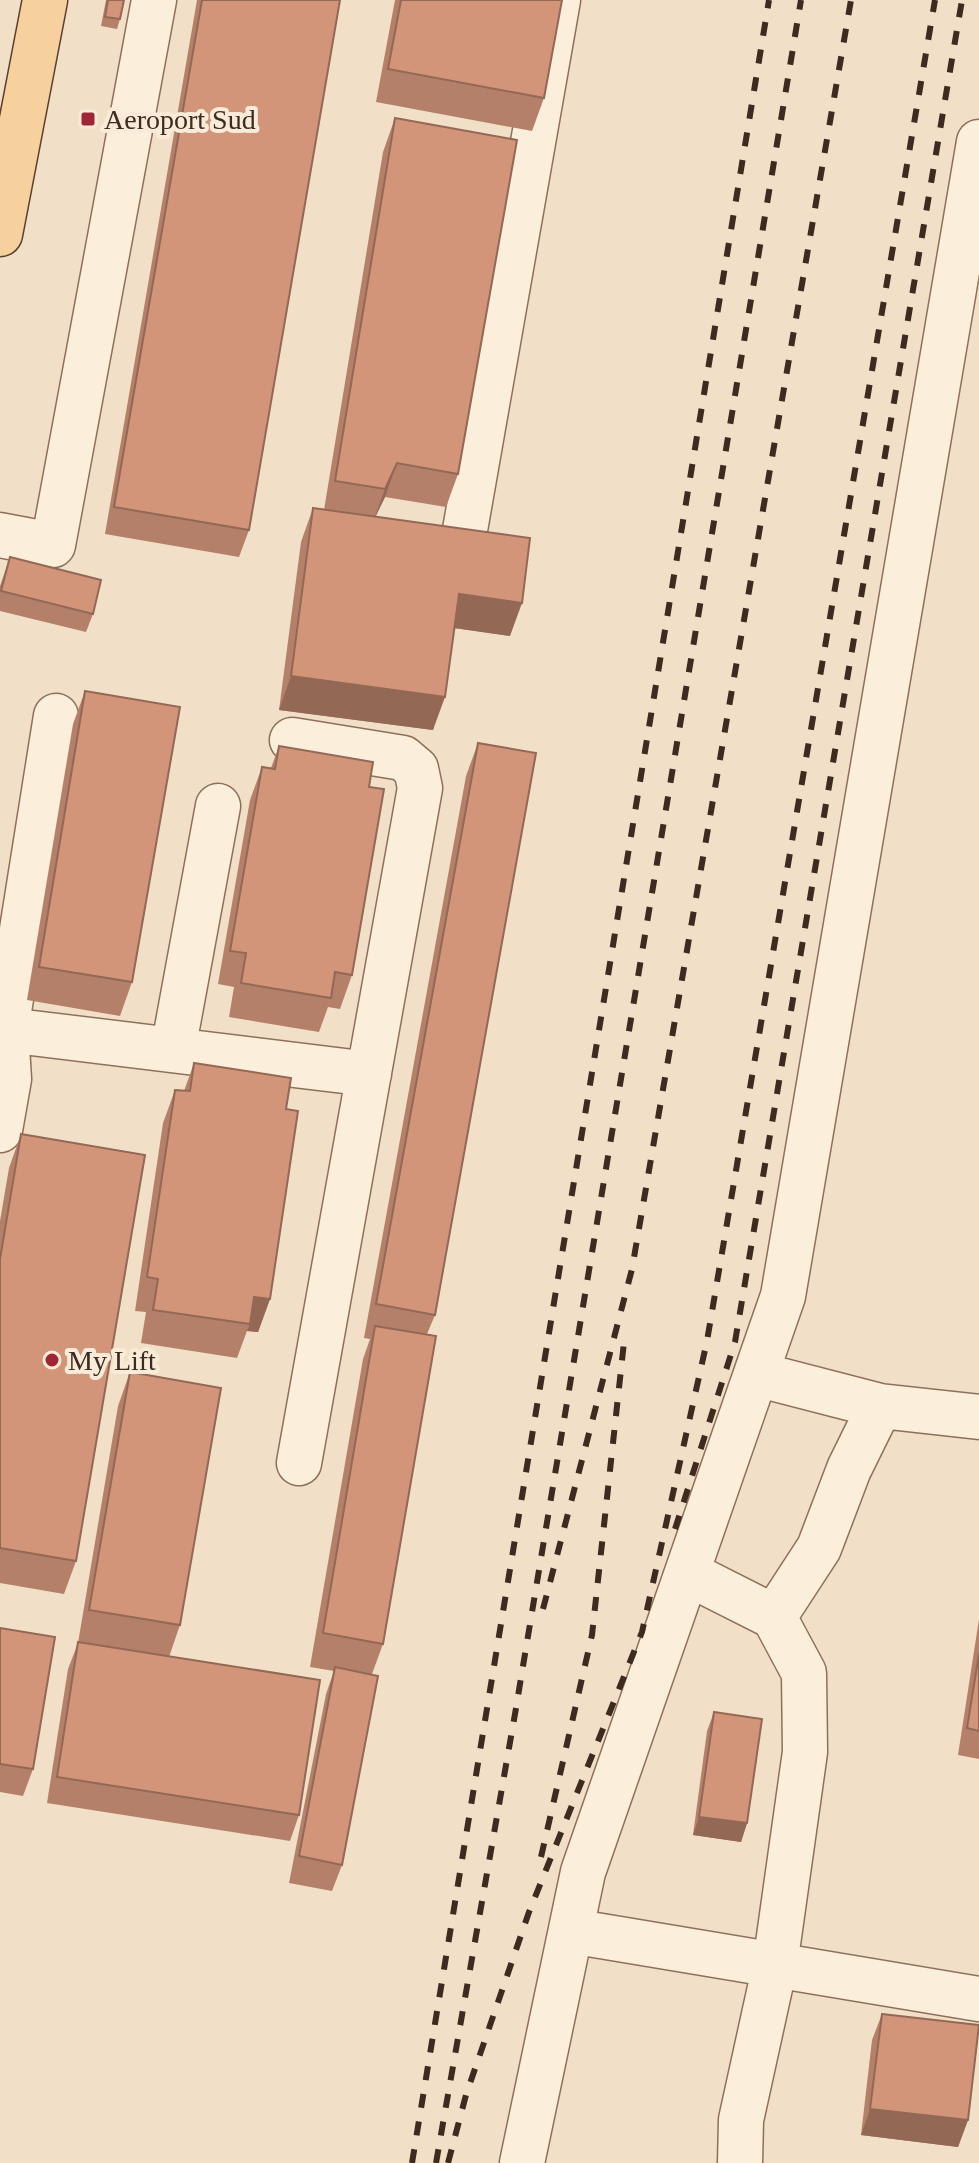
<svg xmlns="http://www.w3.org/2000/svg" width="979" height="2163" font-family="Georgia,serif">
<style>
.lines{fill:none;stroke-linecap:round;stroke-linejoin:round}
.minor-casing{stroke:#8e705a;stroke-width:47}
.major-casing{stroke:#5c3f2f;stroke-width:47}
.minor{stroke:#fbeedb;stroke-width:44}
.major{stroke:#f6d09d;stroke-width:44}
.rail{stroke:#3e2a1f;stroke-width:6;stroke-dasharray:14 14;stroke-linecap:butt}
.wall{fill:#b58069}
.shaded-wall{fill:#936855}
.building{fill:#d2957a;stroke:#936855;stroke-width:2}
.poi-dot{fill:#a12635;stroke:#f8ebd7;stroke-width:3}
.labels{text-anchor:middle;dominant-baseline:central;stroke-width:8;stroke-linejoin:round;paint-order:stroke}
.poi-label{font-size:28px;fill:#3e2a1f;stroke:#f8ebd7;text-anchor:start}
</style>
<rect width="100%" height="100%" fill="#f1e0c7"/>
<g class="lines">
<defs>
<path id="minor" d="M 0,535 L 53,545 L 154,0
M 462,547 L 558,0
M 292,740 L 403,758 L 416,769 L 420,788 L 299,1463
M 0,1029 L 369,1074
M 173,1050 L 218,806
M 0,1130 L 9,1079 L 6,1030 L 56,716
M 756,1374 L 880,1406 L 979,1417
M 687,1573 L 774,1617 L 804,1673 L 805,1752 L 775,1965 L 741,2120 L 740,2163
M 774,1617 L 819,1548 L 849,1469 L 880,1406
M 571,1931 L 979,1999
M 522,2163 L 583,1872 L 783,1296 L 979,142"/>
<path id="major" d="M 0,234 L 45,0"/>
</defs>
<use href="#minor" class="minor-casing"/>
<use href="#major" class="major-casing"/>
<use href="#minor" class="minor"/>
<use href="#major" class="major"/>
<path class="rail" d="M 675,1529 L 735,1342 L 962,0
M 543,1609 L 632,1269 L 851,0
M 541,1857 L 592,1635 L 625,1333
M 412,2163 L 769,0
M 436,2163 L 515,1714 L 801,0
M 448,2163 L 466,2095 L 529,1912 L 642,1632 L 707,1341 L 935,0"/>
</g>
<path class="wall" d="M 106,0 L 124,0 L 120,19 L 117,29 L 101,26 Z
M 197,0 L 340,0 L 249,530 L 239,557 L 105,534 Z
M 395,0 L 562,0 L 544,98 L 532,131 L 376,102 Z
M 395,118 L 458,474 L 446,507 L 385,497 L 375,517 L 510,636 L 454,628 L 433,730 L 279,710 L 301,542 L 313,508 L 324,510 L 383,152 Z
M 10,557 L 93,614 L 86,632 L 0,611 L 0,586 Z
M 85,691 L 132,982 L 120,1016 L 27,1000 L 73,724 Z
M 478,743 L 435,1315 L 427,1334 L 383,1644 L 372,1674 L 342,1865 L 332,1891 L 289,1883 L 326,1694 L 334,1671 L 310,1667 L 363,1359 L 370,1339 L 364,1338 L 466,776 Z
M 279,746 L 369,787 L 352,975 L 340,1009 L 328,1007 L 319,1032 L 229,1017 L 234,987 L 218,984 L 250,800 L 262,767 L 271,768 Z
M 194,1063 L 286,1109 L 270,1299 L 258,1332 L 247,1331 L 237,1358 L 141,1343 L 146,1312 L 135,1311 L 163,1123 L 175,1090 L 184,1091 Z
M 21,1134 L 76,1561 L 64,1594 L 0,1583 L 0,1221 L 9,1168 Z
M 130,1372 L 180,1625 L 169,1657 L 299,1815 L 290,1841 L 47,1803 L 68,1669 L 78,1643 L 118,1406 Z
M 979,1619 L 979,1759 L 958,1755 Z
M 0,1628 L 33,1769 L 23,1796 L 0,1792 Z
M 714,1712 L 747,1823 L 741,1842 L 693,1835 L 707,1731 Z
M 882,2014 L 968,2120 L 958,2147 L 861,2135 L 872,2040 Z"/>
<path class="shaded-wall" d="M 397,463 L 385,497 L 373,522 L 385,489 Z
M 459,594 L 522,603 L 510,636 L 447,627 Z
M 291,676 L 445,697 L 433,730 L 279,710 Z
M 254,1297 L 270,1299 L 258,1332 L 247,1331 L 250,1324 Z
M 699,1817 L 747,1823 L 741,1842 L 693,1835 Z
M 870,2109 L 968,2120 L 958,2147 L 861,2135 Z"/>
<path class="building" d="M 108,0 L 124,0 L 120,19 L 105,17 Z
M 202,0 L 340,0 L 249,530 L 114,507 Z
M 401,0 L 562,0 L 544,98 L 388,69 Z
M 395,118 L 517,140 L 458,474 L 397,463 L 385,489 L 335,481 Z
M 313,508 L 530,538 L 522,603 L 459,594 L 445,697 L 291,676 Z
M 10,557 L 101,580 L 93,614 L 1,591 Z
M 85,691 L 180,707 L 132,982 L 39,967 Z
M 478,743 L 536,753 L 435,1315 L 376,1304 Z
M 279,746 L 373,762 L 369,787 L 384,789 L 352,975 L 335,972 L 331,998 L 241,983 L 246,953 L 230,951 L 262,767 L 275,769 Z
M 194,1063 L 291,1078 L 286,1109 L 298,1111 L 270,1299 L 254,1297 L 250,1324 L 153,1310 L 158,1279 L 147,1277 L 175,1090 L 190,1091 Z
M 21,1134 L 145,1155 L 76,1561 L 0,1548 L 0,1259 Z
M 375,1326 L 436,1336 L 383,1644 L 323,1633 Z
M 130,1372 L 221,1388 L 180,1625 L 89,1610 Z
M 0,1628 L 55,1637 L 33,1769 L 0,1764 Z
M 78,1642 L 320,1680 L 299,1815 L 57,1777 Z
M 979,1654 L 979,1731 L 967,1728 Z
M 335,1667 L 378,1676 L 342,1865 L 299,1856 Z
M 714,1712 L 762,1719 L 747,1823 L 699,1817 Z
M 882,2014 L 979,2025 L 968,2120 L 870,2109 Z"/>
<g class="poi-dot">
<rect x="80" y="111" width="16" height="16" rx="4"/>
<circle cx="52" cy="1360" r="8"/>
</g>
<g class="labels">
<g class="poi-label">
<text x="104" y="119">Aeroport Sud</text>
<text x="68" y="1360">My Lift</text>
</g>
</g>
</svg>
